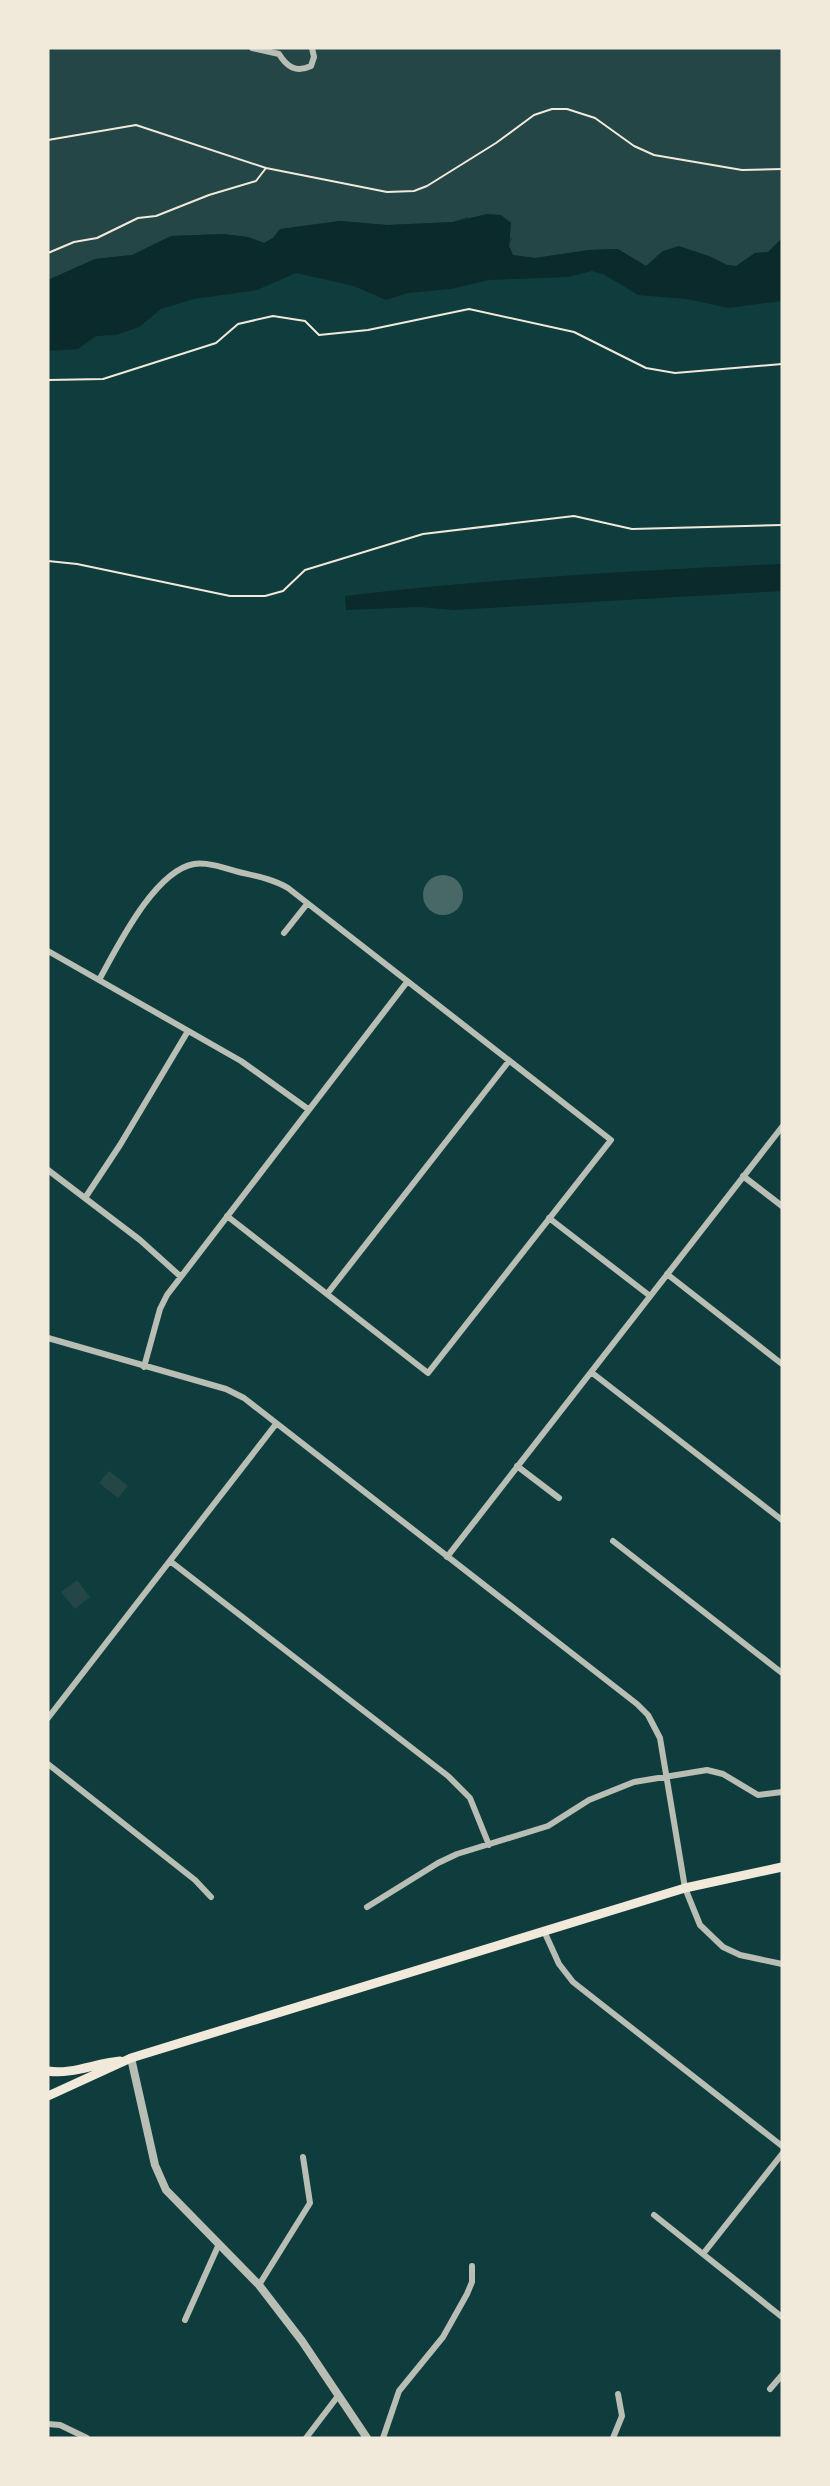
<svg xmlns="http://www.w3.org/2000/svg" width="830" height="2486" font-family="'Varela Round',sans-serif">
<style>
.green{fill:#244646}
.water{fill:#0a2a2b}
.building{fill:#486865}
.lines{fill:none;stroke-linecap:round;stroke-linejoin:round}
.path{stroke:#f1e9da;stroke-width:2}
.minor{stroke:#b8beb3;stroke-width:6}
.tertiary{stroke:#b8beb3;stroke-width:8}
.secondary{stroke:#f1e9da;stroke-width:9}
</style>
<rect width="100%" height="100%" fill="#0f3d3e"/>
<path class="green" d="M 48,48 L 782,48 L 782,238 L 768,252 L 755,253 L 736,266 L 727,265 L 709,256 L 695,252 L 663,251 L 646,266 L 617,249 L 589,250 L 535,258 L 513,255 L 509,246 L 512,238 L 467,217 L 453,222 L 387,225 L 340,221 L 280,229 L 273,238 L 264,243 L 248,237 L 223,234 L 171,236 L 132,255 L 95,259 L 48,280 Z
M 109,1471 L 128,1486 L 118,1498 L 99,1483 Z
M 77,1580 L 90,1597 L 75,1609 L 61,1592 Z"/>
<path class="water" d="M 487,214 L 501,215 L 511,223 L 509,246 L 513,255 L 535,258 L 589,250 L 618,249 L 646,266 L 663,251 L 679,246 L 709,256 L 727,265 L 736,266 L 755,253 L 768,252 L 782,238 L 782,301 L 728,308 L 687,299 L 638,295 L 605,275 L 592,271 L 568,277 L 489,280 L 451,289 L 408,293 L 386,300 L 354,286 L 296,273 L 257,290 L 194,299 L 161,309 L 139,327 L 116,335 L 96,336 L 78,349 L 48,351 L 48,280 L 95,259 L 132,255 L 171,236 L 223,234 L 248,237 L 264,243 L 273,238 L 280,229 L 340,221 L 387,225 L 453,222 Z
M 782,564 L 782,591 L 454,610 L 419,607 L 346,610 L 345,596 C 490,579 636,570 782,564 Z"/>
<path class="building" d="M423 895a20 20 0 1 1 40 0a20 20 0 1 1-40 0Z"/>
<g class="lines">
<path class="path" d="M 48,140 L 136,125 L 266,168
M 48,253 L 74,242 L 97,238 L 138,218 L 156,216 L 209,195 L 256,181 L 266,168 L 387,192 L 414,191 L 427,186 L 496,143 L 534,115 L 552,109 L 567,109 L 595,118 L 634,146 L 654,155 L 742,170 L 782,169
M 48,380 L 103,379 L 216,343 L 238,324 L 273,316 L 305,321 L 319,335 L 368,330 L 469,309 L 574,332 L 646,368 L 675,373 L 782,364
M 48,561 L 77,564 L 230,596 L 265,596 L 283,591 L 305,570 L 423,534 L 574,516 L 632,529 L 782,525"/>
<path class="minor" d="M 252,48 L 279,54 C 287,67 296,73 311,66 L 314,57 L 312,48
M 284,933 L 307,904
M 48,951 L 241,1061 L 308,1109
M 99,980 C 117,948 154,871 194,864 C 208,862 225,868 239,872 C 256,876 273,879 288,888 L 611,1140 L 428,1373 L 227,1216
M 48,1170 L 140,1240 L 180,1276
M 743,1176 L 782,1206
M 85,1198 L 120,1145 L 188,1031
M 549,1218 L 650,1296
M 667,1274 L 782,1364
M 327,1294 L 509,1061
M 48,1338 L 226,1389 L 244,1398 L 637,1704 L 648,1715 L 660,1738 L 685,1888 L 700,1925 L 723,1947 L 740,1955 L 782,1964
M 144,1367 L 160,1309 L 167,1295 L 407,982
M 591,1372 L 782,1520
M 517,1466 L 559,1498
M 613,1541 L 782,1673
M 447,1557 L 782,1127
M 170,1561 L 448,1776 L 470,1798 L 489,1845
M 48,1718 L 276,1424
M 48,1764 L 195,1880 L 211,1897
M 367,1907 L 438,1863 L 457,1854 L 548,1826 L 589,1800 L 634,1782 L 707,1770 L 723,1774 L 758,1795 L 782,1792
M 544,1931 L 559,1964 L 573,1982 L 782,2146
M 654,2215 L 782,2317
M 703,2254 L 782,2154
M 259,2285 L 310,2203 L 303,2157
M 185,2320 L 219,2244
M 770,2389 L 782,2375
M 48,2424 L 60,2425 L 87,2438
M 306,2438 L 338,2396
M 383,2438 L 399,2391 L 443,2337 L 467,2294 L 472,2282 L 472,2266
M 613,2438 L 622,2416 L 618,2394"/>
<path class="tertiary" d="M 131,2058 L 155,2165 L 166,2190 L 259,2285 L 302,2341 L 367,2438"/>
<path class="secondary" d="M 48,2071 C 71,2075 96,2063 120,2061
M 48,2096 L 131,2058 L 685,1888 L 782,1867"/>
</g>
<rect width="830" height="2486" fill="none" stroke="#f1e9da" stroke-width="99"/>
</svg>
